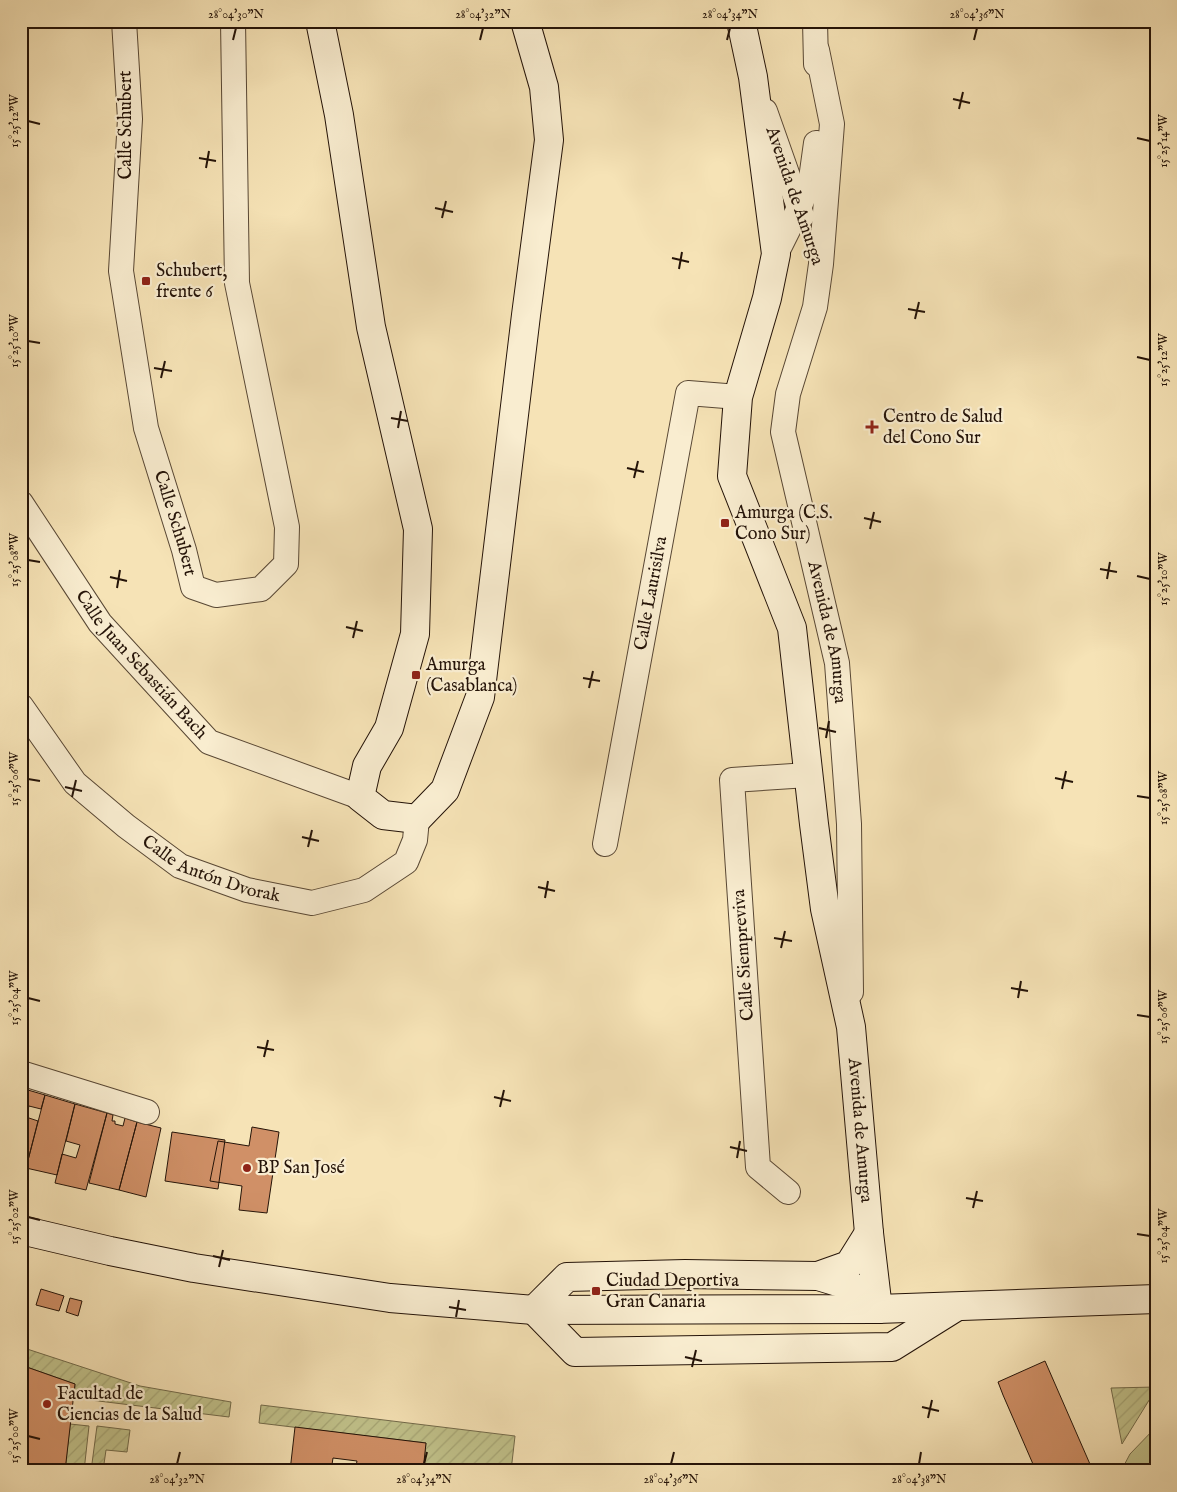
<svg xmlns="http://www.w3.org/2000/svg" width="1177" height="1492" font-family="'IM FELL English',serif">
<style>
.garden{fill:url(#garden-furrows);stroke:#726a4a}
.pitch{fill:#c1c28b;stroke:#726a4a}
.building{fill:#d09067;stroke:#241308}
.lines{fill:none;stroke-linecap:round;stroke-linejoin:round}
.street-casing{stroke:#584734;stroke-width:26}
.secondary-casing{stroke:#241308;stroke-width:30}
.street{stroke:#f9edd0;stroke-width:24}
.secondary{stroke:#f9edd0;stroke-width:28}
.ticks{fill:none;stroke:#241308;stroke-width:2}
.poi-dot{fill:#8f2418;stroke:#f9edd0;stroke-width:2}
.labels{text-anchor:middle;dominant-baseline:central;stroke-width:4.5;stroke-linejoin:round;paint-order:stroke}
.street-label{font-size:18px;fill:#241308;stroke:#f9edd0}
.poi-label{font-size:18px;fill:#241308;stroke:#f9edd0;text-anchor:start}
.neatline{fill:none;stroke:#241308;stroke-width:2}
.ticks-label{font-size:12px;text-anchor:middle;fill:#241308}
</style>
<defs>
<pattern id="garden-furrows" width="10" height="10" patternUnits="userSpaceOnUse" patternTransform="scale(1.25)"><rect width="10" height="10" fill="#c1c28b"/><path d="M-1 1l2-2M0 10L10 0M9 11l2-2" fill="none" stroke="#a6a676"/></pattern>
</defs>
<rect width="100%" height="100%" fill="#f6e3b6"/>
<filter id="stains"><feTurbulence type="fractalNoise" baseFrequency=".004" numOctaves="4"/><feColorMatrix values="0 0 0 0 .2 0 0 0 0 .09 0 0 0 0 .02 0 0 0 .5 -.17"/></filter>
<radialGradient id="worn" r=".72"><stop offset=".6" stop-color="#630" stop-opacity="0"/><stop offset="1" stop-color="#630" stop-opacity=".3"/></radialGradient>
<path class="garden" d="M 21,1347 L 140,1386 L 231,1402 L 229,1417 L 74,1398 L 75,1384 L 21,1365 Z
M 1156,1387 L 1156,1389 L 1122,1444 L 1111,1388 Z
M 261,1405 L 515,1436 L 511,1471 L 423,1471 L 426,1443 L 259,1423 Z
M 70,1424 L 89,1426 L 84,1471 L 65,1471 Z
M 97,1426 L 130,1430 L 127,1452 L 106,1450 L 103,1471 L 91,1471 Z"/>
<path class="pitch" d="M 1156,1427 L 1156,1471 L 1121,1471 L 1130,1454 Z"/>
<path class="building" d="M 21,1088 L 45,1095 L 41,1109 L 29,1106 L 26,1117 L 38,1121 L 26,1168 L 21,1166 Z
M 45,1095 L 75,1104 L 57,1175 L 26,1168 Z
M 75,1104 L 107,1113 L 86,1190 L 55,1183 L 62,1154 L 76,1158 L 80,1145 L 66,1141 Z
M 107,1113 L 113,1115 L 112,1121 L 115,1121 L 115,1124 L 123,1126 L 125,1118 L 137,1122 L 119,1190 L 89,1183 Z
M 137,1122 L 161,1128 L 146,1197 L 119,1190 Z
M 252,1127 L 279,1132 L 267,1213 L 239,1210 L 242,1186 L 210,1181 L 218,1141 L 249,1146 Z
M 172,1132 L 225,1140 L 218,1189 L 165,1181 Z
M 41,1289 L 64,1296 L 59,1311 L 36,1305 Z
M 70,1298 L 82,1301 L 78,1316 L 66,1312 Z
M 1045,1361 L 1093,1471 L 1036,1471 L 1003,1395 L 998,1382 Z
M 21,1365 L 75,1384 L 65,1471 L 21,1471 Z
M 295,1427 L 426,1443 L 423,1471 L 355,1471 L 357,1461 L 333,1458 L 331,1471 L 290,1471 Z"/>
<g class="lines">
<defs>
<g id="street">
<path id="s1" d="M 124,21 L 130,119 L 121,271 L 146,428 L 184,550 L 193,587 L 216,595 L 261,589 L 286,564 L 287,527 L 237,283 L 233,21"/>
<path d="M 815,21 L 816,64"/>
<path id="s2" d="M 817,50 L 832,124 L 821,264 L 815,307 L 788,394 L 783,432 L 837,663 L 849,824 L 851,992"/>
<path d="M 765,111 L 802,216"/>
<path d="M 776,254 L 799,208 L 811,179 L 816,143"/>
<path id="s3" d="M 21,503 L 100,623 L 209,742 L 360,797"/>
<path id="s4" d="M 21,706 L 75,783 L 126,826 L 180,866 L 247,890 L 312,903 L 364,890 L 406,862 L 415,840 L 417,819"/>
<path id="s5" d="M 605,844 L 688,393 L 738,397"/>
<path d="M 21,1073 L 147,1112"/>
<path d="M 788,1192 L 758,1167 L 732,780 L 808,775"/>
</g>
<g id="secondary">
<path d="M 320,21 L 339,115 L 371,327 L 418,529 L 415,634 L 389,728 L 367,766 L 360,797 L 383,815 L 417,819 L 445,790 L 480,697 L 526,315 L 549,140 L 544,87 L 525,21"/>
<path id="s6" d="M 741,21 L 753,77 L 776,254 L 767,298 L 738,397 L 732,476 L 792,628 L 814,824 L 825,909 L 851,1027 L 869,1233 L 878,1309"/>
<path d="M 21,1230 L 110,1251 L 194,1268 L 390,1298 L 534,1310 L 878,1309 L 1156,1299"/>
<path d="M 818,1276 L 849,1265 L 869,1233"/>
<path d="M 534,1310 L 575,1352 L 892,1347 L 956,1307"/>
<path d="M 534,1310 L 567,1277 L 685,1274 L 818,1276 L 851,1286 L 878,1309"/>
</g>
</defs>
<use href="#street" class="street-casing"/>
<use href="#secondary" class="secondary-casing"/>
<use href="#street" class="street"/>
<use href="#secondary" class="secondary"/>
</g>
<path class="ticks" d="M 233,40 L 236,28M 480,40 L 483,28M 727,40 L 730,28M 974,40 L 977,28M 953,99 L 970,103M 959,109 L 963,92M 28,121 L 40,124M 1137,138 L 1150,141M 199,158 L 216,161M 206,168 L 209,151M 435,208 L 453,212M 442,218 L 446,201M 672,258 L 689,262M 679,269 L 682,252M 908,309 L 925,312M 915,319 L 919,302M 28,341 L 40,343M 1137,357 L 1150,360M 154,368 L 172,371M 161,378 L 165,361M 391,418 L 408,421M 398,428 L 401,411M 627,468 L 644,472M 634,478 L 638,461M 864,518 L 881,522M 870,529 L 874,512M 28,560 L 40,562M 1100,569 L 1117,572M 1137,576 L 1150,579M 110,577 L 127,581M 1107,579 L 1110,562M 117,588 L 120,570M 346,627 L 363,631M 353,638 L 357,621M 583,678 L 600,681M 589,688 L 593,671M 819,728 L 836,732M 826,738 L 829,721M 1055,778 L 1073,782M 28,779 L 40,781M 65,787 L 82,791M 1062,789 L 1066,771M 1137,796 L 1150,798M 72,797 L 76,780M 302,837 L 319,841M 308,847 L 312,830M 538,887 L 555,891M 545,898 L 548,881M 774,938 L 792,941M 781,948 L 785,931M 1011,988 L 1028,991M 28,998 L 40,1001M 1018,998 L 1021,981M 1137,1015 L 1150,1017M 257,1047 L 274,1050M 264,1057 L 268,1040M 494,1097 L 511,1101M 500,1107 L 504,1090M 730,1147 L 747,1151M 737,1158 L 740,1141M 966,1198 L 983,1201M 973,1208 L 977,1191M 28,1217 L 40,1220M 1137,1234 L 1150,1236M 213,1256 L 230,1260M 219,1267 L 223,1250M 449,1307 L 466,1310M 456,1317 L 459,1300M 685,1357 L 702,1361M 692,1367 L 696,1350M 922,1407 L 939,1411M 928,1418 L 932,1400M 28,1436 L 40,1439M 177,1464 L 180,1452M 424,1464 L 427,1452M 671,1464 L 674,1452M 919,1464 L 921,1452"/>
<g class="poi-dot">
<rect x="141" y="276" width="10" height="10" rx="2.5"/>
<path d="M869.5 419.5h5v5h5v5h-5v5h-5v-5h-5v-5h5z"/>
<rect x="720" y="518" width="10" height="10" rx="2.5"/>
<rect x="411" y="670" width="10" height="10" rx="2.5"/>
<circle cx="247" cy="1168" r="5"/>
<rect x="591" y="1286" width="10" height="10" rx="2.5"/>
<circle cx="47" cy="1404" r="5"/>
</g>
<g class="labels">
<g class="street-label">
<text transform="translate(126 125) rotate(-90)">Calle Schubert</text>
<text transform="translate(794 196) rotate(71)">Avenida de Amurga</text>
<text stroke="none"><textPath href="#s1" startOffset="509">Calle Schubert</textPath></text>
<text stroke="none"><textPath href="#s5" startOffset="255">Calle Laurisilva</textPath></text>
<text stroke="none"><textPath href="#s2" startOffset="594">Avenida de Amurga</textPath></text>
<text stroke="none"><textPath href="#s3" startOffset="202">Calle Juan Sebastián Bach</textPath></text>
<text stroke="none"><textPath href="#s4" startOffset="258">Calle Antón Dvorak</textPath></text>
<text transform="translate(744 955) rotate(-94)">Calle Siempreviva</text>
<text stroke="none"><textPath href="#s6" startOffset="1134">Avenida de Amurga</textPath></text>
</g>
<g class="poi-label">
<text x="156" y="271">Schubert,<tspan x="156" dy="21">frente 6</tspan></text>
<text x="883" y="417">Centro de Salud<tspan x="883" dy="21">del Cono Sur</tspan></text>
<text x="735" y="513">Amurga (C.S.<tspan x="735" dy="21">Cono Sur)</tspan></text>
<text x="426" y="665">Amurga<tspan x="426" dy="21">(Casablanca)</tspan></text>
<text x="257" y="1168">BP San José</text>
<text x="606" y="1281">Ciudad Deportiva<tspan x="606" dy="21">Gran Canaria</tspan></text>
<text x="57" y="1394">Facultad de<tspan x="57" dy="21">Ciencias de la Salud</tspan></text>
</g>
</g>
<rect width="1177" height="1492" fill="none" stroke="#f6e3b6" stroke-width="55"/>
<rect x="28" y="28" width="1122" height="1436" class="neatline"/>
<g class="ticks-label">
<text x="236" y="18">28°04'30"N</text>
<text x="483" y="18">28°04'32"N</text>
<text x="730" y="18">28°04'34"N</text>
<text x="977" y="18">28°04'36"N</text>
<text transform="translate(14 121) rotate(-90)" y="4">15°25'12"W</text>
<text transform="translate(1163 141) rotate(-90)" y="4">15°25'14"W</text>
<text transform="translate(14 341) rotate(-90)" y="4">15°25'10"W</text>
<text transform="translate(1163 360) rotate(-90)" y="4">15°25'12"W</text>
<text transform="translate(14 560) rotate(-90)" y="4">15°25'08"W</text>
<text transform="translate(1163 579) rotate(-90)" y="4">15°25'10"W</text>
<text transform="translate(14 779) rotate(-90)" y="4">15°25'06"W</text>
<text transform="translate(1163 798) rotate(-90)" y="4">15°25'08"W</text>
<text transform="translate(14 998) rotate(-90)" y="4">15°25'04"W</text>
<text transform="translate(1163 1017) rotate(-90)" y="4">15°25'06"W</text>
<text transform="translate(14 1217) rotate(-90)" y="4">15°25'02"W</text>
<text transform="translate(1163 1236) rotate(-90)" y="4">15°25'04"W</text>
<text transform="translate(14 1436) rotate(-90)" y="4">15°25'00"W</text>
<text x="177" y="1483">28°04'32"N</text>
<text x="424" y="1483">28°04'34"N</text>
<text x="671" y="1483">28°04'36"N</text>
<text x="919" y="1483">28°04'38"N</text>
</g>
<rect width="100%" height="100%" filter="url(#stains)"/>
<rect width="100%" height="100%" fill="url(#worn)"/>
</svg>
